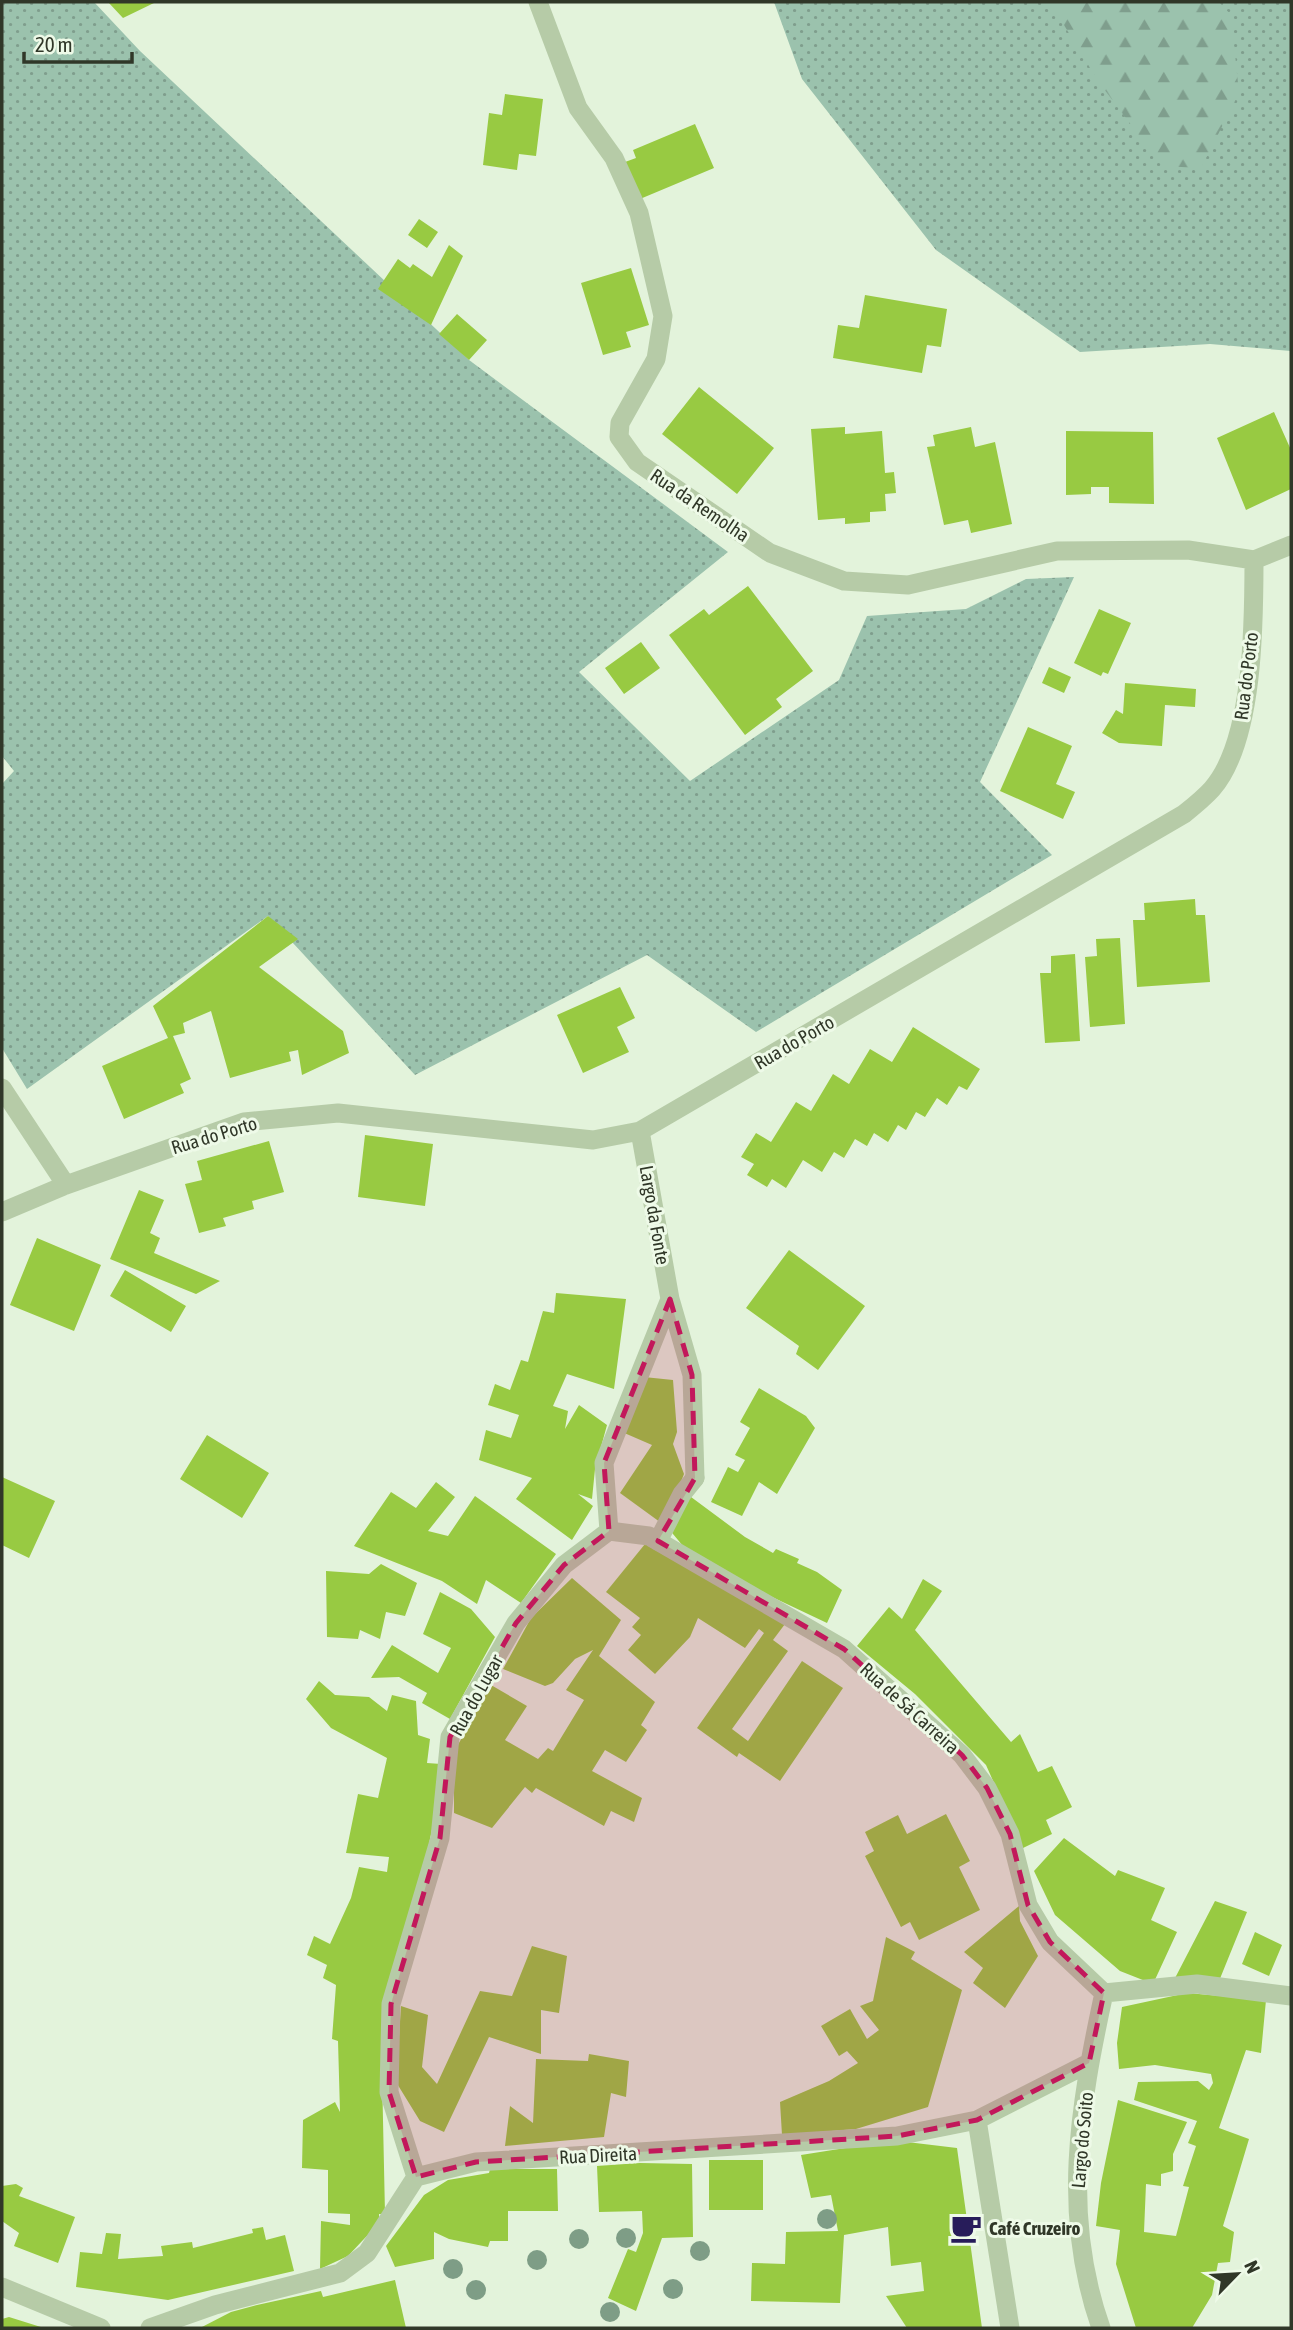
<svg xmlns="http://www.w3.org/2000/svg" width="1293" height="2330" font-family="'Asap Condensed',sans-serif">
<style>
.grass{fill:url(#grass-dots)}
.forest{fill:url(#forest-firs)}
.building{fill:#98ca42}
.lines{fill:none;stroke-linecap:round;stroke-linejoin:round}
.pedestrian{stroke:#b6cba7;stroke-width:19}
.minor{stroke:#b6cba7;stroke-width:19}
.tree{fill:#7e9d86}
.marked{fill:#c2185b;fill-opacity:0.2;stroke:#c2185b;stroke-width:5;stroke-dasharray:14 9;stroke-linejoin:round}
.labels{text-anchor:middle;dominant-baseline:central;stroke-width:6;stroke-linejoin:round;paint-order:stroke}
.street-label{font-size:19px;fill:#303728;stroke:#eefae8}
.poi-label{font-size:19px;font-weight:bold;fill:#303728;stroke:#eefae8;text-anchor:start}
</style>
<defs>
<pattern id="grass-dots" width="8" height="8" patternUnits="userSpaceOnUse" patternTransform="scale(1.75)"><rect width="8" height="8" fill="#9bc2ad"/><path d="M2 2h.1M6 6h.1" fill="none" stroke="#7f9e8d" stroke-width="1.8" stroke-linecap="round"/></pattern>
<pattern id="forest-firs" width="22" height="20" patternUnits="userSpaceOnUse" patternTransform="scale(1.75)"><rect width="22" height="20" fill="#9bc2ad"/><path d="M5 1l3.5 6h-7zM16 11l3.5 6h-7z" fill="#7f9e8d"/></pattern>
</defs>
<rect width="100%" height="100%" fill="#e3f3db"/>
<path class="grass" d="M 2,2 L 94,2 L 140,51 L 469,360 L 728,552 L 579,672 L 690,781 L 839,680 L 867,616 L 966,609 L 1026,579 L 1074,577 L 980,782 L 1052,855 L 756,1032 L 647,955 L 415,1075 L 268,916 L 27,1089 L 2,1048 L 2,784 L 14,771 L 2,756 Z
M 774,2 L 1291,2 L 1291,351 L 1210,344 L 1080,352 L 936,250 L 802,79 Z"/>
<path class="forest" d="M 1050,2 L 1219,2 L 1231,15 L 1239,93 L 1201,168 L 1162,166 L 1098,81 Z"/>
<path class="building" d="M 108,2 L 156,2 L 123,18 Z
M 505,94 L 543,99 L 536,156 L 519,154 L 517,170 L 483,165 L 489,113 L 502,115 Z
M 695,124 L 714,168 L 640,199 L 625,162 L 636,158 L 633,150 Z
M 419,219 L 438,232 L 427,248 L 408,235 Z
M 449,245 L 463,256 L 431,325 L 378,289 L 398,259 L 410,268 L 413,264 L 432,277 Z
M 631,268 L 649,325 L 626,332 L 631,347 L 603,355 L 581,283 Z
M 865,295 L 947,309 L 941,347 L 927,345 L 922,373 L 833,358 L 838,325 L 859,328 Z
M 457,314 L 487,340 L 469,360 L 439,334 Z
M 699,387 L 774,448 L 737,494 L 662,434 Z
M 1274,412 L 1291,450 L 1291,489 L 1246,510 L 1217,438 Z
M 845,427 L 845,434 L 882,431 L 885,473 L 894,472 L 896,493 L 885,494 L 886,511 L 870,512 L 870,522 L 845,524 L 845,518 L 818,520 L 811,429 Z
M 971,427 L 975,447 L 995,442 L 1012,524 L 971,533 L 968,520 L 944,525 L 927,447 L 935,446 L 933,435 Z
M 1066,431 L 1153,432 L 1154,504 L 1109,503 L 1109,487 L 1091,487 L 1091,494 L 1066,495 Z
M 748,586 L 813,671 L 776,699 L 782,707 L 745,735 L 669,635 L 704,609 L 709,615 Z
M 1099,609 L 1131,623 L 1108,674 L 1103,672 L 1101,676 L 1074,663 Z
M 641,642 L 660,668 L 624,694 L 605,668 Z
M 1049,667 L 1071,677 L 1064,693 L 1042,683 Z
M 1125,683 L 1196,689 L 1195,707 L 1165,705 L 1162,746 L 1119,743 L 1102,733 L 1116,710 L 1123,714 Z
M 1028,727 L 1072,746 L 1056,784 L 1075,792 L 1063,819 L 1000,791 Z
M 1195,899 L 1196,915 L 1205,915 L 1210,982 L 1137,987 L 1133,920 L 1145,920 L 1144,903 Z
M 268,916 L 298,939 L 259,967 L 343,1031 L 349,1053 L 302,1075 L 298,1050 L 289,1052 L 291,1061 L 230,1078 L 211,1011 L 183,1023 L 185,1033 L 173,1036 L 191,1079 L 180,1084 L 184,1093 L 124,1119 L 102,1066 L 168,1038 L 153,1006 Z
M 1120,938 L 1125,1024 L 1090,1027 L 1085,957 L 1097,956 L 1096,939 Z
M 1075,954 L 1080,1041 L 1045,1043 L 1040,973 L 1051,973 L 1051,956 Z
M 620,987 L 635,1018 L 617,1027 L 629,1052 L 583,1073 L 557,1015 Z
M 913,1027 L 980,1069 L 967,1090 L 959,1086 L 947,1105 L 937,1098 L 925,1117 L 916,1112 L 906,1130 L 898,1125 L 888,1142 L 874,1133 L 867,1146 L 855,1139 L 844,1158 L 834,1152 L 822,1172 L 803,1160 L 786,1188 L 772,1179 L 767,1187 L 747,1175 L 754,1164 L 741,1157 L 756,1133 L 771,1142 L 796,1102 L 811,1111 L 833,1074 L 849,1084 L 870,1049 L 892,1062 Z
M 365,1135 L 433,1144 L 425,1206 L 358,1197 Z
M 269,1141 L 284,1192 L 252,1201 L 254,1209 L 223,1218 L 226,1226 L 199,1233 L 185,1184 L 202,1180 L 197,1161 Z
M 139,1190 L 164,1200 L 150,1233 L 160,1238 L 154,1253 L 220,1281 L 196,1294 L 110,1259 Z
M 37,1238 L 101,1265 L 74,1331 L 10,1305 Z
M 789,1250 L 865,1306 L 818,1370 L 796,1354 L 799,1346 L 746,1308 Z
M 125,1270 L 186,1306 L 171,1332 L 110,1296 Z
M 556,1293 L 626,1299 L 614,1389 L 567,1374 L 553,1406 L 568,1411 L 565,1429 L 579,1405 L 607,1425 L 595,1469 L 592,1499 L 578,1494 L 593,1506 L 572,1540 L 516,1499 L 532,1478 L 479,1460 L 486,1430 L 511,1438 L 519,1415 L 488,1405 L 495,1384 L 510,1390 L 521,1360 L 528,1362 L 543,1311 L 554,1313 Z
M 644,1377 L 673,1380 L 677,1432 L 673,1444 L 684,1474 L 664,1525 L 620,1493 L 652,1445 L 622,1432 Z
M 759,1388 L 806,1416 L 815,1428 L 777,1494 L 759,1482 L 742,1516 L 711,1502 L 728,1467 L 738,1472 L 745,1460 L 735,1455 L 750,1428 L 740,1422 Z
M 207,1435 L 269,1473 L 242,1518 L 180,1479 Z
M 2,1477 L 55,1501 L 29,1558 L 2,1545 Z
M 436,1482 L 455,1497 L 428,1531 L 448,1536 L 475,1496 L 556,1554 L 521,1603 L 486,1580 L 477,1604 L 442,1581 L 354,1546 L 391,1492 L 416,1508 Z
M 687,1494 L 745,1537 L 773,1553 L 776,1549 L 799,1559 L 797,1563 L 817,1572 L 842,1590 L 827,1623 L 755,1589 L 683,1546 L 668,1528 Z
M 645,1544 L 785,1624 L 773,1640 L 788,1651 L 732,1729 L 748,1741 L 802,1661 L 843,1688 L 780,1781 L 739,1753 L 737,1757 L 697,1728 L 764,1633 L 759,1629 L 745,1648 L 698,1618 L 690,1637 L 655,1674 L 628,1650 L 641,1635 L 632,1627 L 640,1618 L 606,1592 Z
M 381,1564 L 417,1583 L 405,1616 L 386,1612 L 380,1639 L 360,1630 L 358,1639 L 327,1637 L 326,1571 L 369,1574 Z
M 572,1578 L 621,1620 L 599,1656 L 655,1702 L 641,1725 L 647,1730 L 626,1762 L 605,1750 L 592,1771 L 642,1798 L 634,1822 L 611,1811 L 604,1826 L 536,1788 L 532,1793 L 525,1787 L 492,1828 L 454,1813 L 454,1752 L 491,1685 L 527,1706 L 505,1740 L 538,1759 L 548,1748 L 553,1751 L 584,1700 L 566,1690 L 593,1650 L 575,1659 L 553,1683 L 545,1686 L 503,1669 L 531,1618 Z
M 923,1579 L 942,1591 L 915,1630 L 1011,1742 L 1020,1734 L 1038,1772 L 1052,1766 L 1072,1807 L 1046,1820 L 1052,1834 L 1023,1848 L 986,1765 L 915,1694 L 857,1646 L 889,1607 L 902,1619 Z
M 440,1592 L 471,1609 L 495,1637 L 450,1719 L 422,1703 L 427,1693 L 399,1677 L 371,1678 L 392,1645 L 438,1673 L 451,1648 L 423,1634 Z
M 319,1681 L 335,1695 L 369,1697 L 387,1711 L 392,1695 L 416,1701 L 418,1735 L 430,1739 L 427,1763 L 441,1764 L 436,1810 L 382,2073 L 385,2214 L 379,2214 L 379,2223 L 348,2256 L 320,2269 L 321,2221 L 350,2225 L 350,2214 L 328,2213 L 328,2170 L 302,2168 L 303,2120 L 335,2102 L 340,2112 L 338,2041 L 332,2039 L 336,1985 L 323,1978 L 327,1965 L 307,1955 L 314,1936 L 330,1944 L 351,1898 L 359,1867 L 387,1872 L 389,1857 L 346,1853 L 358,1794 L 378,1798 L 387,1758 L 331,1728 L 306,1699 Z
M 946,1814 L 970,1861 L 959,1867 L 980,1910 L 919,1940 L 910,1922 L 901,1927 L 865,1856 L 874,1851 L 865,1832 L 898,1815 L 907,1834 Z
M 1064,1838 L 1115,1876 L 1118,1870 L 1165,1888 L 1151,1920 L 1177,1932 L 1153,1984 L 1120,1971 L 1055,1915 L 1034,1871 Z
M 1215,1901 L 1247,1912 L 1217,1986 L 1174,1980 Z
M 1019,1906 L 1020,1921 L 1038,1956 L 1005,2008 L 973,1983 L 983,1968 L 964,1952 Z
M 1255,1932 L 1282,1945 L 1269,1976 L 1242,1964 Z
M 886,1937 L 915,1952 L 911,1959 L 962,1990 L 928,2107 L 856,2129 L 782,2135 L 780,2102 L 829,2081 L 858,2063 L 847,2051 L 839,2056 L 821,2026 L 850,2009 L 867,2039 L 879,2030 L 860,2006 L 873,2001 Z
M 532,1946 L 567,1956 L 559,2013 L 541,2010 L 541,2054 L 489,2037 L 444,2132 L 420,2121 L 396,2082 L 401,2006 L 428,2015 L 422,2067 L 437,2084 L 480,1991 L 512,1996 Z
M 1187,1993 L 1266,2000 L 1261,2053 L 1246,2050 L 1219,2128 L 1249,2139 L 1223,2226 L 1234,2232 L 1230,2262 L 1218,2263 L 1212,2295 L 1192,2328 L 1136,2328 L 1116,2264 L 1120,2230 L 1096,2226 L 1101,2183 L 1118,2100 L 1187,2122 L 1173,2154 L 1173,2171 L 1161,2174 L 1161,2186 L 1146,2184 L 1144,2232 L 1176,2236 L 1189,2187 L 1183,2186 L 1196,2146 L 1188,2143 L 1197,2121 L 1134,2100 L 1138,2082 L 1198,2081 L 1209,2090 L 1213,2083 L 1211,2074 L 1155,2065 L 1119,2069 L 1117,2043 L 1122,2007 Z
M 589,2054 L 629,2061 L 626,2097 L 611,2093 L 604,2137 L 505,2146 L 510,2106 L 533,2123 L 536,2059 L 588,2061 Z
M 907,2142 L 957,2148 L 982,2328 L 907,2328 L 886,2296 L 924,2291 L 921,2262 L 891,2266 L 888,2227 L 844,2235 L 840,2303 L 751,2301 L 752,2263 L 785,2264 L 786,2232 L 838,2231 L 831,2195 L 811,2198 L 801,2155 L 877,2143 Z
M 709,2160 L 763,2160 L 763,2210 L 709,2210 Z
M 640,2163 L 692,2164 L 693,2237 L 662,2238 L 636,2311 L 608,2298 L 628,2249 L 636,2252 L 643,2233 L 642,2211 L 599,2212 L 597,2166 Z
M 490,2169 L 557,2169 L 558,2211 L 508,2211 L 508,2241 L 490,2241 L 488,2247 L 449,2239 L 434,2232 L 434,2259 L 395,2267 L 386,2246 L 424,2195 L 448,2180 L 489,2173 Z
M 16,2184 L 23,2188 L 19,2196 L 75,2217 L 58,2263 L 14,2246 L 19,2233 L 2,2221 L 2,2186 Z
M 263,2227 L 266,2240 L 285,2235 L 294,2271 L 168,2300 L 76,2287 L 80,2252 L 102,2254 L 106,2233 L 121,2234 L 118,2259 L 163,2256 L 161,2246 L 192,2242 L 193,2248 L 253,2233 L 252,2229 Z
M 395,2280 L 406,2328 L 200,2328 L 231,2312 L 257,2305 L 321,2291 L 323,2297 Z
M 9,2317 L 44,2328 L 2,2328 L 2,2319 Z"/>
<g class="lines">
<path class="pedestrian" d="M 658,1541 L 682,1494 L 695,1478"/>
<path class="minor" d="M 538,2 L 578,108 L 614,158 L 639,213 L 663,316 L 656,359 L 620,423 L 619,437 L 637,462 L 770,553 L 844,581 L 908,585 L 1057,551 L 1188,550 L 1254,560
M 2,1088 L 66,1185
M 640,1131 L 670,1299 L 692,1375 L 695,1478
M 2,1212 L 66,1185 L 244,1122 L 338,1113 L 593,1140 L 640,1131 L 1184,814 C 1194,806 1204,798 1212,789 C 1254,741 1254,622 1254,560 L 1291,545
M 609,1531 L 649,1536 L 844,1649 L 962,1755 L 987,1788 L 1010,1834 L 1028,1905 L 1050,1942 L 1104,1993
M 1104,1993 L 1197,1984 L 1291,1996
M 977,2120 L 1010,2328
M 416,2177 L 389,2092 L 391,2004 L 440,1838 L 450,1737 L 516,1623 L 564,1565 L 609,1531 L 604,1463 L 670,1299
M 2,2287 L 101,2328
M 150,2328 L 215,2305 L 340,2273 L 367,2253 L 416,2177 L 476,2162 L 897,2136 L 977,2120 L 1089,2063
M 1101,2328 C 1061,2215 1079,2108 1104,1993"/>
</g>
<g class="tree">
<circle cx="827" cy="2219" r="10"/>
<circle cx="626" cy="2238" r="10"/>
<circle cx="579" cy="2239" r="10"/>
<circle cx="700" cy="2251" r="10"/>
<circle cx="537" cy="2260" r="10"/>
<circle cx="453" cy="2269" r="10"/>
<circle cx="673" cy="2289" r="10"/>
<circle cx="476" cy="2290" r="10"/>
<circle cx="610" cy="2312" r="10"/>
</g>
<path class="marked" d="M 670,1299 L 692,1375 L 695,1478 L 658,1541 L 844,1649 L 962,1755 L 987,1788 L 1010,1834 L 1028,1905 L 1050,1942 L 1104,1993 L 1089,2063 L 977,2120 L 897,2136 L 476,2162 L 416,2177 L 389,2092 L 391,2004 L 440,1838 L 450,1737 L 516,1623 L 564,1565 L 609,1531 L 604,1463 Z"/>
<defs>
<symbol id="cafe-bare" viewBox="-9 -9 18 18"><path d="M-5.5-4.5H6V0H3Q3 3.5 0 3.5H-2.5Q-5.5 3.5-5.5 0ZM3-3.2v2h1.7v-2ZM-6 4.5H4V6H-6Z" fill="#271c5a" stroke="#eefae8" stroke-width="2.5" paint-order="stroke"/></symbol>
</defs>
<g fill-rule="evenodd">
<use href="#cafe-bare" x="944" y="2206" width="44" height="44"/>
</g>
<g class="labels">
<g class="street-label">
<text transform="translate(700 505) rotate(34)">Rua da Remolha</text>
<text transform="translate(1246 676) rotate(-83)">Rua do Porto</text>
<text transform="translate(794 1042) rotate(-30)">Rua do Porto</text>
<text transform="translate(214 1135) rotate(-17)">Rua do Porto</text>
<text transform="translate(655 1215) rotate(80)">Largo da Fonte</text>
<text transform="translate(476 1695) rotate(-61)">Rua do Lugar</text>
<text transform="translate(910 1708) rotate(42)">Rua de Sá Carreira</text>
<text transform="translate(1082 2140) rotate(-85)">Largo do Soito</text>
<text transform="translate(598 2155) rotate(-3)">Rua Direita</text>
</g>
<g class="poi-label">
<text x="989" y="2228">Café Cruzeiro</text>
</g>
</g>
<rect width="1293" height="2330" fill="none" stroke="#303728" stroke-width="7"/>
<g transform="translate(1237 2274) rotate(65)" stroke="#eefae8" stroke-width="5" paint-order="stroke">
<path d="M0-5L12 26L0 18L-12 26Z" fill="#303728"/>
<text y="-10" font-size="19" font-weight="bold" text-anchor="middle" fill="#303728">N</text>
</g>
<path d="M24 52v10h108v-10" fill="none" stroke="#303728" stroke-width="3.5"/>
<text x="35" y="52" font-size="21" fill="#303728" stroke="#eefae8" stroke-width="5" paint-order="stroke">20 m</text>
</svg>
